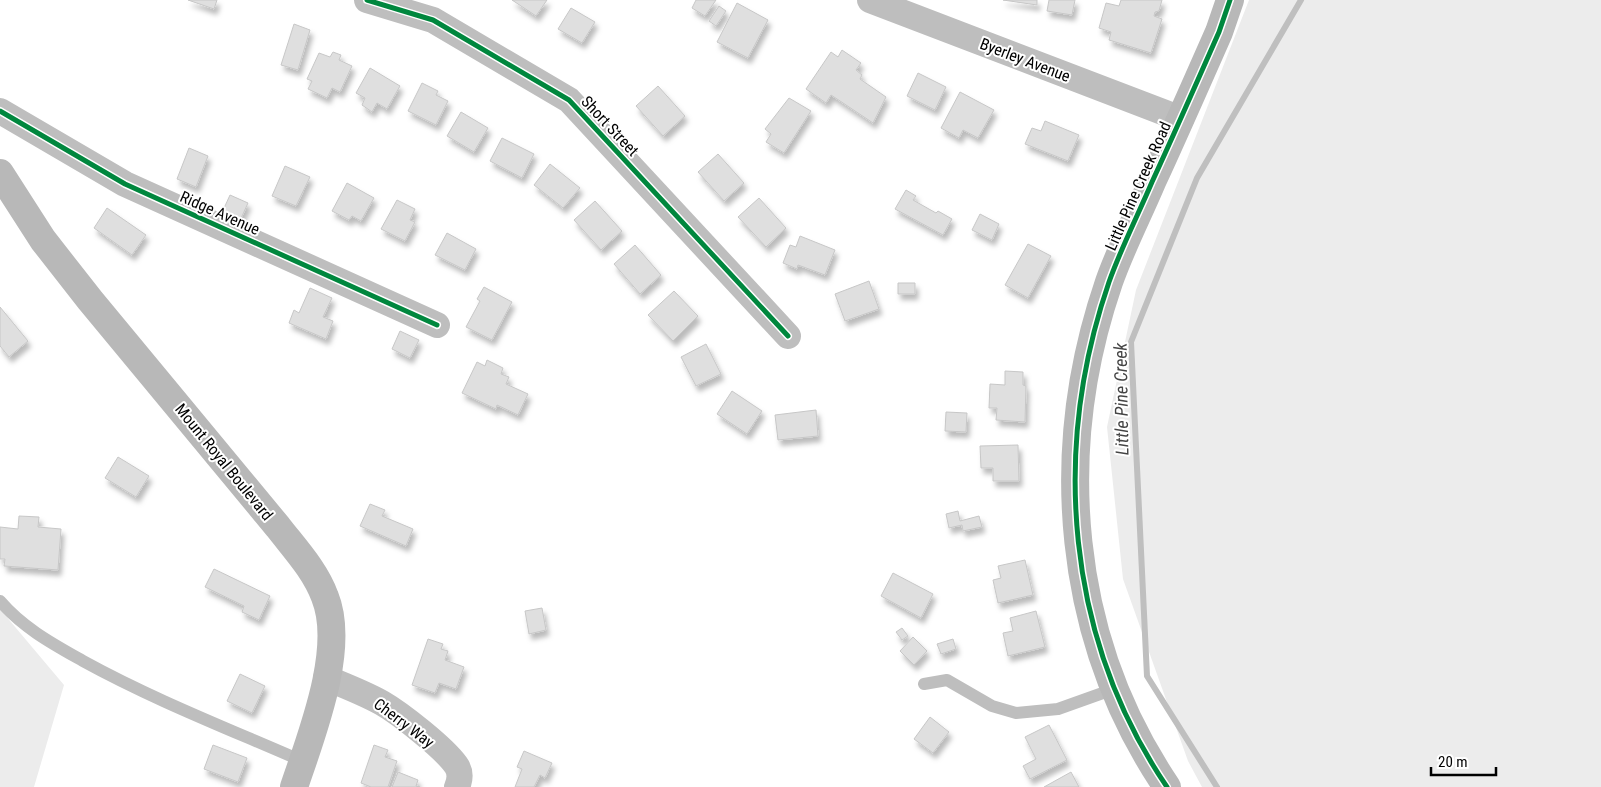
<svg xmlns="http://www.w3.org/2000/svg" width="1601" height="787" font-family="'Roboto Condensed',sans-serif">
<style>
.green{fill:#ececec}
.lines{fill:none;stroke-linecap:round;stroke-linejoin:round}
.stream{stroke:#bfbfbf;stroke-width:6}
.building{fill:#dfdfdf;stroke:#c7c7c7;filter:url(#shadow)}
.lane{stroke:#bebebe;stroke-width:12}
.street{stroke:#bebebe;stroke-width:26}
.secondary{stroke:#b8b8b8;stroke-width:28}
.cycleway-casing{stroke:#fff;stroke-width:8}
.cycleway{stroke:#00873e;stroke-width:5}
.labels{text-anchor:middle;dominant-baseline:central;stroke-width:4;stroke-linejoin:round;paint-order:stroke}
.street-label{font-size:16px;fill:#000;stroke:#fff}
.water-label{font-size:18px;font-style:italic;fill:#444;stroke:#fff}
</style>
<defs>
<filter id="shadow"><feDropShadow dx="3" dy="5.5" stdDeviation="2.5" flood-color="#0004"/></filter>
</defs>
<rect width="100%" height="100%" fill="#fff"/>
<path class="green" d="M 1249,0 L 1601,0 L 1601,787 L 1202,787 L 1188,761 L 1123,579 L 1107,427 L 1136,290 Z
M 0,609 L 64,685 L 34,787 L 0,787 Z"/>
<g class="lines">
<path class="stream" d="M 1217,787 L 1147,676 L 1131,342 L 1197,178 L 1301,0"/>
</g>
<path class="building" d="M 188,0 L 217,0 L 214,9 Z
M 512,0 L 547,0 L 536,16 Z
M 696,0 L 716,0 L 705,16 L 692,8 Z
M 1003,0 L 1037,0 L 1037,5 Z
M 1049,0 L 1075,0 L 1072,15 L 1047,11 Z
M 1121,0 L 1162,0 L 1159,11 L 1155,12 L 1154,16 L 1162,19 L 1151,53 L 1109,40 L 1111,32 L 1099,28 L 1106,3 L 1119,6 Z
M 737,3 L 768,20 L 748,58 L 717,42 Z
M 719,6 L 726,11 L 716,26 L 709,21 Z
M 571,8 L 595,22 L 582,43 L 558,29 Z
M 294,24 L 310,30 L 298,70 L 281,65 Z
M 842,50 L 861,63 L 856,70 L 862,75 L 860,79 L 886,97 L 873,123 L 831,95 L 826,103 L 806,89 L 831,52 L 838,57 Z
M 333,52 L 341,55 L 339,60 L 352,66 L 340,92 L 332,88 L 327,98 L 308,89 L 312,81 L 307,79 L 319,53 L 330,57 Z
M 370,68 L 400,86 L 387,109 L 377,103 L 372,112 L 362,105 L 365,98 L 356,93 Z
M 918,73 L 946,87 L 935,110 L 907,96 Z
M 422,83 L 438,91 L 436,95 L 448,101 L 436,125 L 408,111 Z
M 658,86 L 685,116 L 663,136 L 636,106 Z
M 960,92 L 994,110 L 978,138 L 963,130 L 959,138 L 941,128 Z
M 789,98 L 811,111 L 784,153 L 766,142 L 771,134 L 765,129 Z
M 461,112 L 488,128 L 474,152 L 447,136 Z
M 1045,121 L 1079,135 L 1068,161 L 1025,144 L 1032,128 L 1041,131 Z
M 502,138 L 534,154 L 522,178 L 490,161 Z
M 189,148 L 208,156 L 196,187 L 177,179 Z
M 718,154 L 744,183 L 724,201 L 698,172 Z
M 550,164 L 580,188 L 563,208 L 534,185 Z
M 285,166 L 310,177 L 296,206 L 272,196 Z
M 347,183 L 374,198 L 361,221 L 352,216 L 349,220 L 332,211 Z
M 906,190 L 916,196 L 913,200 L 936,213 L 938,211 L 952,219 L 943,235 L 895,209 Z
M 230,195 L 248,203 L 238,225 L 220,217 Z
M 759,198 L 786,228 L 766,247 L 738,217 Z
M 397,200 L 415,209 L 410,220 L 415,222 L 405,241 L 381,229 Z
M 595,201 L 622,231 L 601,250 L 574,220 Z
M 107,208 L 146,235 L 132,255 L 94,228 Z
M 980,214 L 999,224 L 992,240 L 972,230 Z
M 447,233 L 476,249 L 465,270 L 435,255 Z
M 800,236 L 835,250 L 825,275 L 798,265 L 797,269 L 783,263 L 790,245 L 796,247 Z
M 1028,244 L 1051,256 L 1028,298 L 1005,285 Z
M 635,245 L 661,275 L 640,294 L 614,264 Z
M 869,281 L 879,309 L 845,321 L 835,294 Z
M 898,283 L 915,283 L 915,294 L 898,294 Z
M 484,287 L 512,302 L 492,340 L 466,327 L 480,301 L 477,299 Z
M 310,288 L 332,298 L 323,317 L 333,321 L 326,339 L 289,323 L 294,310 L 299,313 Z
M 674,291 L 698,316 L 673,341 L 648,315 Z
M 0,307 L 28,341 L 9,357 L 0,346 Z
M 400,331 L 419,340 L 410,358 L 392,349 Z
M 706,344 L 721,374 L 696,386 L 681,357 Z
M 487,360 L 503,368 L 501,374 L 509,377 L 506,384 L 528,394 L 518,415 L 497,405 L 496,409 L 462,393 L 477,362 L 485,366 Z
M 1005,371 L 1023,372 L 1023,385 L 1026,386 L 1025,422 L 996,420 L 997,408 L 989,408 L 990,384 L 1005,385 Z
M 732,391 L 762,411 L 747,434 L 717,414 Z
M 816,410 L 818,436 L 778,440 L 775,415 Z
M 946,412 L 967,413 L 966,432 L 945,431 Z
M 1018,445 L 1019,481 L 993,481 L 993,468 L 981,468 L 980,446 Z
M 118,457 L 149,476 L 136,497 L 105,478 Z
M 370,504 L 385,510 L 382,516 L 413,529 L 406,546 L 360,526 Z
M 958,511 L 960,521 L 979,516 L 982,527 L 963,531 L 962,525 L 949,528 L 946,514 Z
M 19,516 L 39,517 L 38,527 L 61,529 L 58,570 L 4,566 L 5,559 L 0,559 L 0,527 L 18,529 Z
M 1025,560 L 1033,595 L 998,603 L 993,580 L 1001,578 L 998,566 Z
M 214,569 L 270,596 L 259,620 L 242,612 L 244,606 L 205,587 Z
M 893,573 L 933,594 L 921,618 L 881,596 Z
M 542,608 L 546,630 L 529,634 L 525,611 Z
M 1036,611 L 1045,647 L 1008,656 L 1003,633 L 1013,631 L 1010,618 Z
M 902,628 L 908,636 L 902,640 L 896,632 Z
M 913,637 L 927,651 L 914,665 L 900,651 Z
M 428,639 L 443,644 L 441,649 L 448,651 L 445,660 L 464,667 L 456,689 L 439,683 L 435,693 L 412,685 Z
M 953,639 L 956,649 L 941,654 L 937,644 Z
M 240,674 L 265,686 L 252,713 L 227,701 Z
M 930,717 L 949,732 L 933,753 L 914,739 Z
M 1049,725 L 1067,760 L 1030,779 L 1023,766 L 1036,759 L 1025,737 Z
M 213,745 L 247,758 L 238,782 L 204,769 Z
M 374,745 L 388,750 L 385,757 L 397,761 L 388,787 L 371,787 L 361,783 Z
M 524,751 L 552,763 L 545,778 L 540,775 L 534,787 L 515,787 L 522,769 L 517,767 Z
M 398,772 L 418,780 L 416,786 L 420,787 L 392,787 Z
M 1071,772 L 1079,787 L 1044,787 Z"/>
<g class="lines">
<path class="lane" d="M 0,601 C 23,628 53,644 83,661 C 154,700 229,729 302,761
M 924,684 L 947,680 L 992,706 L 1016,713 L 1058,709 L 1114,689"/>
<path class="street" d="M 367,0 L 433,20 L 569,100 L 788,336
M 870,0 L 1181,119
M 0,111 L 125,184 L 437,325
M 326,678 C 346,686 364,693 382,703 C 401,714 444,748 456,765 C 461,772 460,780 457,787"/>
<path class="secondary" d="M 0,173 L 43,240 L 90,300 L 278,527 C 295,549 315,570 325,597 C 346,649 311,736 294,787
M 1167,787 C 1066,638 1051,451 1109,282 C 1121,248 1138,215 1152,182 C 1175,132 1197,82 1219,32 L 1230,0"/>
<defs>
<path id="cycleway" d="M 367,0 L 433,20 L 569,100 L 788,336
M 0,111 L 125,184 L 437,325
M 1167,787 C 1066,638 1051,451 1109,282 C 1121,248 1138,215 1152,182 C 1175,132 1197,82 1219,32 L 1230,0"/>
</defs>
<use href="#cycleway" class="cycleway-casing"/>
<use href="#cycleway" class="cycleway"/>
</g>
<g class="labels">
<g class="street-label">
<text transform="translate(1025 60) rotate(21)">Byerley Avenue</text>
<text transform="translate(610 126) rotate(47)">Short Street</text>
<text transform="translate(1138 186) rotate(-66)">Little Pine Creek Road</text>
<text transform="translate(220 213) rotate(24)">Ridge Avenue</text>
<text transform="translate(224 462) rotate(51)">Mount Royal Boulevard</text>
<text transform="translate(404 723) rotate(37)">Cherry Way</text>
</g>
<g class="water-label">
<text transform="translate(1121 399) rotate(-91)">Little Pine Creek</text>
</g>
</g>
<path d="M1431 767v8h65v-8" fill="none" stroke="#000000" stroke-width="2.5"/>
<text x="1438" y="767" font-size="15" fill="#000000" stroke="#ffffff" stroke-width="4" paint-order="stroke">20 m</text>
</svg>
